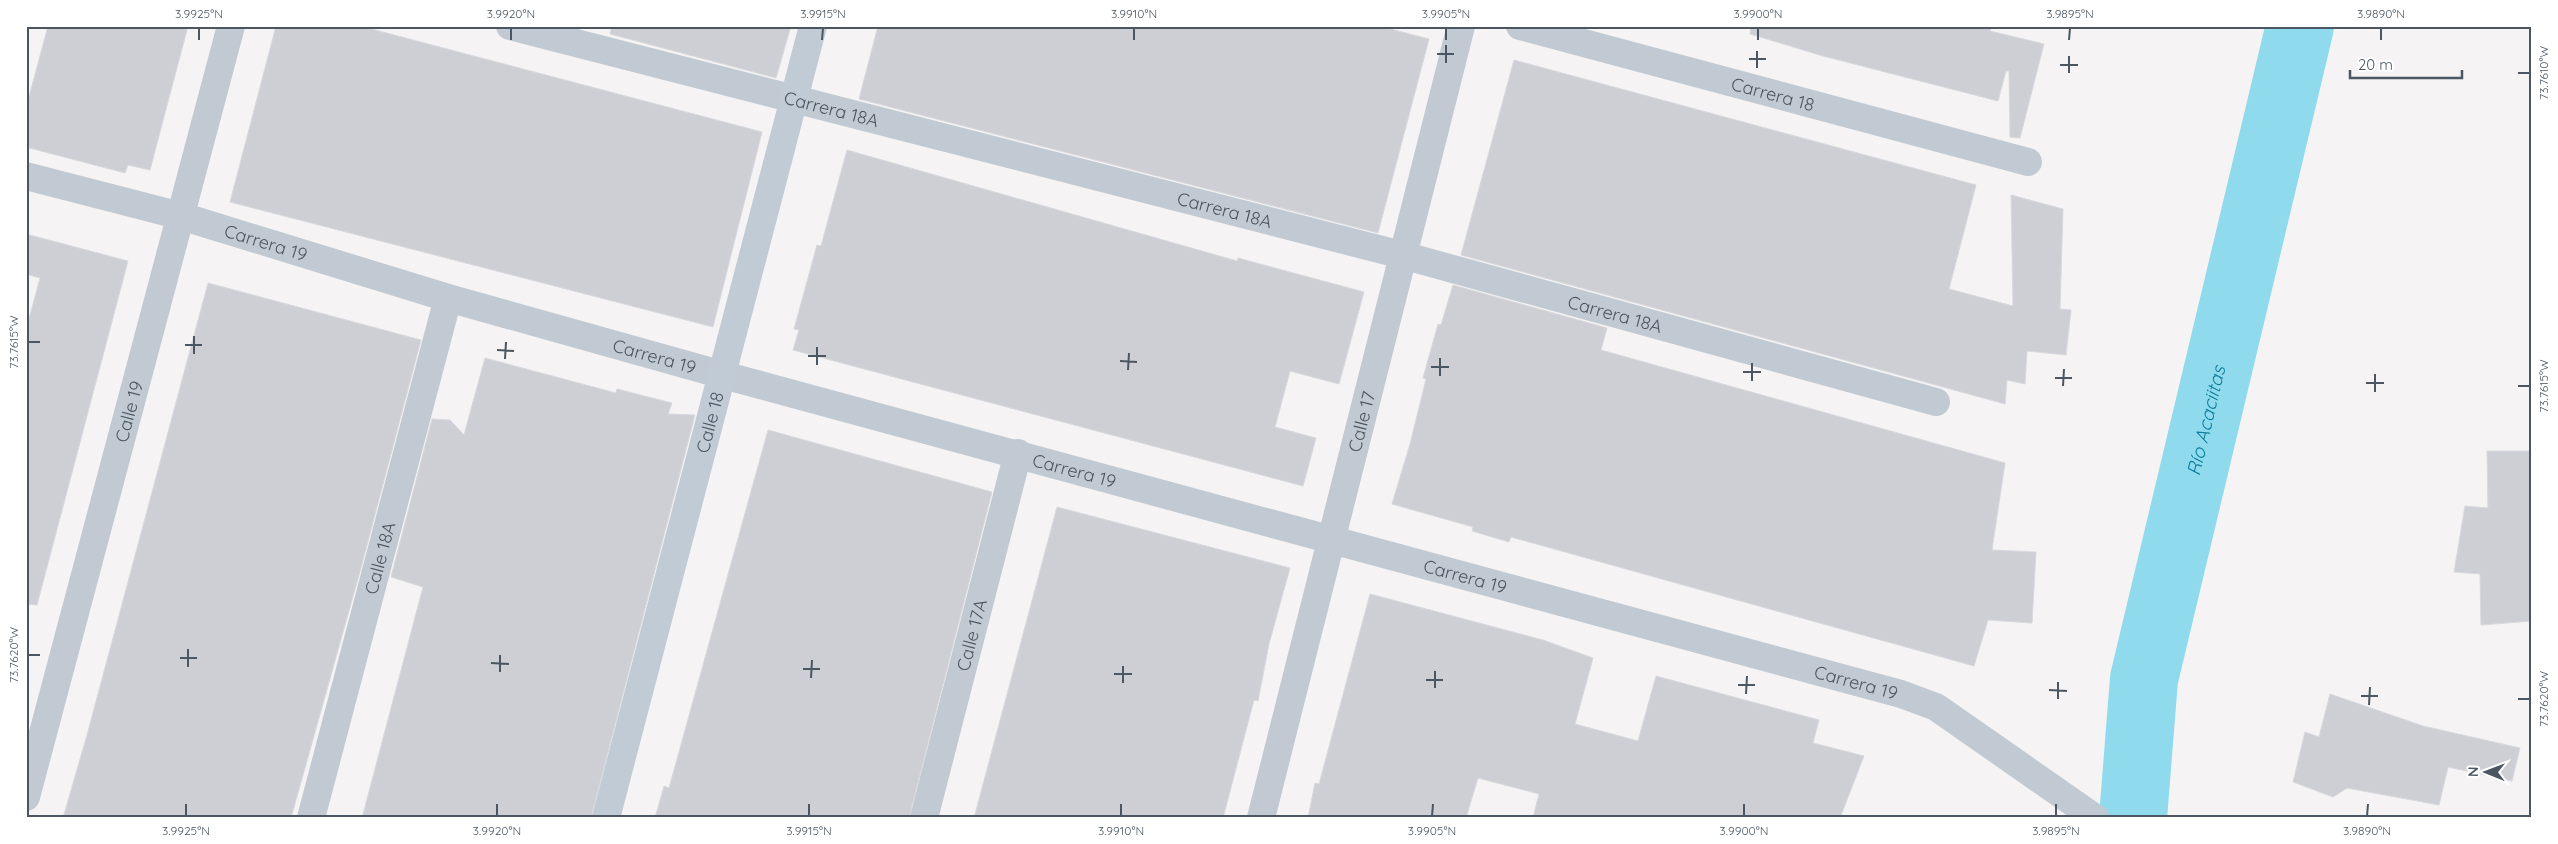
<svg xmlns="http://www.w3.org/2000/svg" width="2558" height="844" font-family="Quicksand,sans-serif">
<style>
.lines{fill:none;stroke-linecap:round;stroke-linejoin:round}
.river{stroke:#90daee;stroke-width:68}
.building{fill:#cdcfd5;stroke:#d7d9de}
.street{stroke:#c1cad2;stroke-width:28}
.secondary{stroke:#c1cbd6;stroke-width:28}
.ticks{fill:none;stroke:#4a5661;stroke-width:2}
.labels{text-anchor:middle;dominant-baseline:central;stroke-width:4;stroke-linejoin:round;paint-order:stroke}
.street-label{font-size:18px;fill:#4a5661;stroke:#fff}
.water-label{font-size:19px;font-style:italic;fill:#0c7c9b;stroke:#fff}
.neatline{fill:none;stroke:#4a5661;stroke-width:2}
.ticks-label{font-size:12px;text-anchor:middle;fill:#4a5661}
</style>
<rect width="100%" height="100%" fill="#f5f3f3"/>
<g class="lines">
<path class="river" id="s1" d="M 2133,818 L 2144,679 L 2300,26"/>
</g>
<path class="building" d="M 48,26 L 188,26 L 150,170 L 128,165 L 125,173 L 26,147 L 26,108 Z
M 276,26 L 360,26 L 762,132 L 713,327 L 230,202 Z
M 612,26 L 791,26 L 776,78 L 610,34 Z
M 878,26 L 1379,26 L 1429,39 L 1378,233 L 859,99 Z
M 1751,26 L 1992,26 L 1990,31 L 2044,44 L 2020,138 L 2010,137 L 2009,71 L 2006,71 L 1998,101 L 1823,56 L 1750,34 Z
M 1514,60 L 1976,185 L 1949,289 L 2013,306 L 2011,195 L 2063,209 L 2060,309 L 2071,310 L 2066,355 L 2027,351 L 2025,384 L 2007,380 L 2005,404 L 1461,255 Z
M 847,150 L 1237,261 L 1238,258 L 1364,292 L 1339,384 L 1290,371 L 1275,427 L 1316,438 L 1303,486 L 793,350 L 799,330 L 794,329 L 817,245 L 821,246 Z
M 26,234 L 128,261 L 37,605 L 26,604 L 26,330 L 40,278 L 26,274 Z
M 208,283 L 421,340 L 361,568 L 291,818 L 63,818 L 87,735 Z
M 1453,285 L 1607,328 L 1601,350 L 2005,463 L 1992,550 L 2036,552 L 2032,623 L 1988,620 L 1974,666 L 1511,537 L 1509,542 L 1472,531 L 1473,527 L 1392,504 L 1410,444 L 1426,379 L 1423,378 L 1438,324 L 1441,325 Z
M 485,358 L 616,393 L 617,389 L 672,403 L 668,414 L 695,415 L 591,818 L 362,818 L 423,587 L 391,577 L 432,419 L 450,420 L 464,435 Z
M 768,430 L 992,492 L 909,818 L 655,818 L 664,786 L 669,788 Z
M 2487,451 L 2532,451 L 2532,621 L 2481,625 L 2480,574 L 2454,572 L 2465,506 L 2488,508 Z
M 1057,507 L 1290,568 L 1269,644 L 1258,701 L 1254,700 L 1223,818 L 974,818 Z
M 1370,594 L 1543,640 L 1593,658 L 1575,724 L 1638,741 L 1656,676 L 1819,720 L 1813,743 L 1864,756 L 1840,818 L 1533,818 L 1539,794 L 1478,778 L 1466,818 L 1308,818 L 1315,783 L 1319,784 Z
M 2330,694 L 2423,726 L 2520,748 L 2512,781 L 2448,767 L 2439,805 L 2347,788 L 2333,797 L 2293,782 L 2305,732 L 2319,737 Z"/>
<g class="lines">
<g class="street">
<path id="s2" d="M 510,26 L 1402,255 L 1936,402"/>
<path id="s3" d="M 1520,26 L 2028,162"/>
<path id="s4" d="M 26,176 L 181,216 L 448,298 L 723,375 L 1901,694 L 1936,707 L 2095,818"/>
<path id="s5" d="M 26,797 L 231,26"/>
<path id="s6" d="M 311,818 L 448,298"/>
<path id="s7" d="M 924,818 L 1018,453"/>
<path id="s8" d="M 1261,818 L 1461,26"/>
</g>
<path class="secondary" id="s9" d="M 606,818 L 813,26"/>
</g>
<path class="ticks" d="M 199,40 L 199,28M 511,40 L 511,28M 822,40 L 823,28M 1134,40 L 1134,28M 1446,40 L 1446,28M 1758,40 L 1758,28M 2069,40 L 2070,28M 2381,40 L 2381,28M 1437,54 L 1454,54M 1749,59 L 1766,59M 1446,63 L 1446,45M 2060,65 L 2078,65M 1757,68 L 1757,51M 2069,73 L 2069,56M 2518,73 L 2530,73M 28,342 L 40,342M 185,345 L 202,345M 497,350 L 514,351M 194,354 L 194,336M 808,356 L 826,356M 505,359 L 506,342M 1120,361 L 1137,362M 817,365 L 817,347M 1431,367 L 1449,367M 1128,370 L 1129,353M 1743,372 L 1761,372M 1440,376 L 1440,358M 2055,378 L 2072,378M 1752,381 L 1752,363M 2366,383 L 2384,383M 2063,386 L 2064,369M 2518,386 L 2530,386M 2375,392 L 2375,374M 28,655 L 40,655M 180,658 L 197,658M 491,663 L 509,664M 188,667 L 188,649M 803,669 L 820,669M 500,672 L 500,655M 1114,674 L 1132,674M 811,678 L 812,660M 1426,680 L 1443,680M 1123,683 L 1123,666M 1738,685 L 1755,685M 1435,688 L 1435,671M 2049,690 L 2067,691M 1746,694 L 1747,676M 2361,696 L 2378,696M 2058,699 L 2058,682M 2518,699 L 2530,699M 2369,705 L 2370,687M 186,816 L 186,804M 497,816 L 497,804M 809,816 L 809,804M 1121,816 L 1121,804M 1432,816 L 1433,804M 1744,816 L 1744,804M 2056,816 L 2056,804M 2367,816 L 2368,804"/>
<g class="labels">
<g class="street-label">
<text stroke="none"><textPath href="#s3" startOffset="262">Carrera 18</textPath></text>
<text stroke="none"><textPath href="#s2" startOffset="332">Carrera 18A</textPath></text>
<text stroke="none"><textPath href="#s2" startOffset="738">Carrera 18A</textPath></text>
<text stroke="none"><textPath href="#s4" startOffset="249">Carrera 19</textPath></text>
<text stroke="none"><textPath href="#s2" startOffset="1142">Carrera 18A</textPath></text>
<text stroke="none"><textPath href="#s4" startOffset="654">Carrera 19</textPath></text>
<text stroke="none"><textPath href="#s5" startOffset="399">Calle 19</textPath></text>
<text stroke="none"><textPath href="#s9" startOffset="409">Calle 18</textPath></text>
<text stroke="none"><textPath href="#s8" startOffset="409">Calle 17</textPath></text>
<text stroke="none"><textPath href="#s4" startOffset="1089">Carrera 19</textPath></text>
<text stroke="none"><textPath href="#s6" startOffset="269">Calle 18A</textPath></text>
<text stroke="none"><textPath href="#s4" startOffset="1494">Carrera 19</textPath></text>
<text stroke="none"><textPath href="#s7" startOffset="189">Calle 17A</textPath></text>
<text stroke="none"><textPath href="#s4" startOffset="1899">Carrera 19</textPath></text>
</g>
<g class="water-label">
<text stroke="none"><textPath href="#s1" startOffset="405">Río Acaciitas</textPath></text>
</g>
</g>
<rect width="2558" height="844" fill="none" stroke="#ffffff" stroke-width="55"/>
<g transform="translate(2486 772) rotate(271)" stroke="#ffffff" stroke-width="4" paint-order="stroke">
<path d="M0-4L9 19L0 12L-9 19Z" fill="#4a5661"/>
<text y="-8" font-size="14" font-weight="bold" text-anchor="middle" fill="#4a5661">N</text>
</g>
<path d="M2350 70v8h112v-8" fill="none" stroke="#4a5661" stroke-width="2.5"/>
<text x="2358" y="70" font-size="15" fill="#4a5661" stroke="#ffffff" stroke-width="4" paint-order="stroke">20 m</text>
<rect x="28" y="28" width="2502" height="788" class="neatline"/>
<g class="ticks-label">
<text x="199" y="18">3.9925°N</text>
<text x="511" y="18">3.9920°N</text>
<text x="823" y="18">3.9915°N</text>
<text x="1134" y="18">3.9910°N</text>
<text x="1446" y="18">3.9905°N</text>
<text x="1758" y="18">3.9900°N</text>
<text x="2070" y="18">3.9895°N</text>
<text x="2381" y="18">3.9890°N</text>
<text transform="translate(2544 73) rotate(-90)" y="4">73.7610°W</text>
<text transform="translate(14 342) rotate(-90)" y="4">73.7615°W</text>
<text transform="translate(2544 386) rotate(-90)" y="4">73.7615°W</text>
<text transform="translate(14 655) rotate(-90)" y="4">73.7620°W</text>
<text transform="translate(2544 699) rotate(-90)" y="4">73.7620°W</text>
<text x="186" y="835">3.9925°N</text>
<text x="497" y="835">3.9920°N</text>
<text x="809" y="835">3.9915°N</text>
<text x="1121" y="835">3.9910°N</text>
<text x="1432" y="835">3.9905°N</text>
<text x="1744" y="835">3.9900°N</text>
<text x="2056" y="835">3.9895°N</text>
<text x="2367" y="835">3.9890°N</text>
</g>
</svg>
